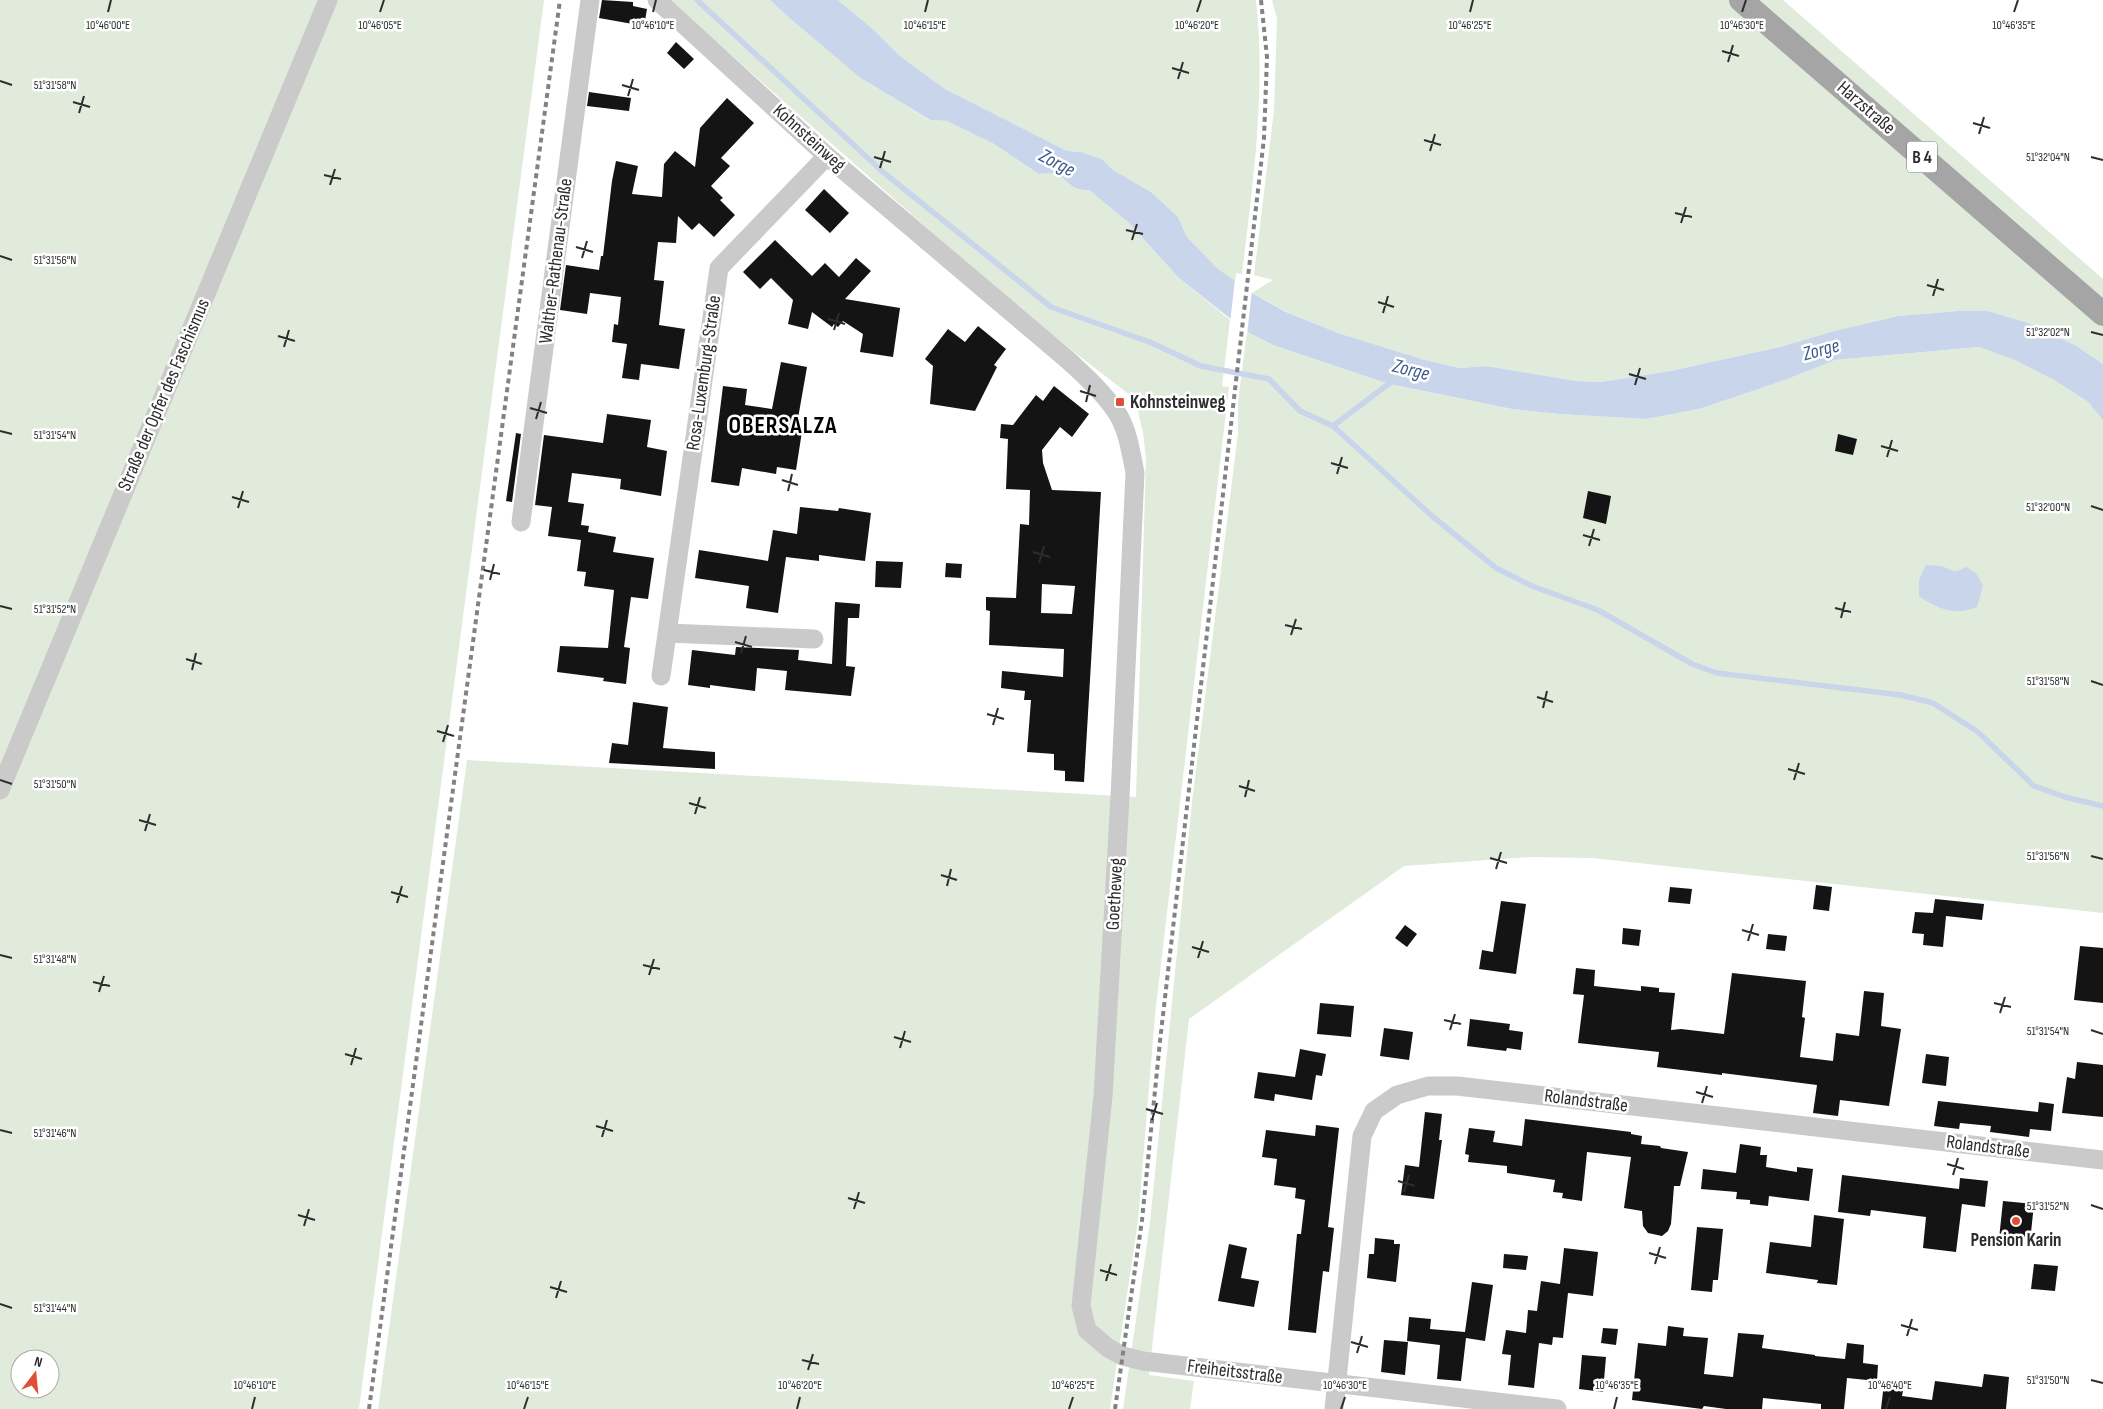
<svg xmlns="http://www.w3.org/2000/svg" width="2103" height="1409" font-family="'Sofia Sans Condensed',sans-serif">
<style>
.green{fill:#e0ebdb;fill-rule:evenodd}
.water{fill:#c8d5ea}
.pier{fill:#fff}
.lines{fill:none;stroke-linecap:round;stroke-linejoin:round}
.stream{stroke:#c8d5ea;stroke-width:5.5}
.building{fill:#141414;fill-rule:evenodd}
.minor{stroke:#cacaca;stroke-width:19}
.major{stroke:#a5a5a5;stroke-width:24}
.rail{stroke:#828282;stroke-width:4;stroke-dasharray:5 4;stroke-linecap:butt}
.ticks{fill:none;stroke:#2d2d2d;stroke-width:2}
.poi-dot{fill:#df4f35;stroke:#fff;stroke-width:2}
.labels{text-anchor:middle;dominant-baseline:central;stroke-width:5;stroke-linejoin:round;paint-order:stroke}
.shield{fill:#fff;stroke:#6c6c6c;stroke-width:1}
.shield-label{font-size:18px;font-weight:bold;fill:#2d2d2d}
.street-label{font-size:19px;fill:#2d2d2d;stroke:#fff}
.poi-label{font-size:19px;font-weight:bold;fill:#2d2d2d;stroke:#fff;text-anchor:start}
.water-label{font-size:20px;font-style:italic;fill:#3f5d8c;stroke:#fff}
.district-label{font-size:24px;font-weight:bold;letter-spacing:1px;fill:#000;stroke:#fff}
.ticks-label{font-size:12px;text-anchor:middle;fill:#2d2d2d;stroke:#fff;stroke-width:5;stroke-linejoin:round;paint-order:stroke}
</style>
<rect width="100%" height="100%" fill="#fff"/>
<path class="green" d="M 0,0 L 544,0 L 359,1409 L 0,1409 ZM 20,1359 L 50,1359 L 50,1389 L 20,1389 Z
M 669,0 L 770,0 L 786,15 L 859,77 L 929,120 L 947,121 L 994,144 L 1039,174 L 1058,173 C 1068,183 1074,191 1089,190 L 1129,223 L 1179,278 L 1230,320 L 1222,386 L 1229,387 L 1155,1015 L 1138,1221 L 1110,1409 L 378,1409 L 467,760 L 1136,797 L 1146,459 L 1143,432 L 1135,399 L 1021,311 Z
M 838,0 L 1256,0 C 1266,92 1253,182 1242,274 L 1236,273 L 1235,282 L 1218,269 L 1187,237 L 1178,217 L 1151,192 L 1113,170 L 1102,159 L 1081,152 L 1067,151 L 945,89 L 900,56 L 875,31 Z
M 1272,0 L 1783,0 L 2103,279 L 2103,364 L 2075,345 L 2028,323 L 1988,311 L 1958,311 L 1898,316 L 1834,331 L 1780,347 L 1670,371 L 1601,382 L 1577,381 L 1486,366 L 1460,368 L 1425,360 L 1341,334 L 1287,312 L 1252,293 L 1273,280 L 1254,275 L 1274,110 L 1277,19 Z
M 1247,332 L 1273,345 L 1389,384 L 1427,392 L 1512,409 L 1559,414 L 1646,419 L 1699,409 L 1785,380 L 1835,360 L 1979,347 L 2015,360 L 2056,381 L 2088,402 L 2103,420 L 2103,913 L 1592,858 L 1531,857 L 1404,866 L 1189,1019 L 1149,1375 L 1194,1381 L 1190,1409 L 1123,1409 L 1150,1223 L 1192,802 L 1238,433 L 1238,401 Z"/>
<path class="water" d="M 770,0 L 838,0 L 875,31 L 900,56 L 945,89 L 1067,151 L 1081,152 L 1102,159 L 1113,170 L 1151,192 L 1178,217 L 1187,237 L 1218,269 L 1252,293 L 1286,312 L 1341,334 L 1425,360 L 1460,368 L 1486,366 L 1577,381 L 1601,382 L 1670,371 L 1780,347 L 1834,331 L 1898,316 L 1958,311 L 1988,311 L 2028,323 L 2075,345 L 2103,364 L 2103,420 L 2088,402 L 2056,381 L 2015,360 L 1979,347 L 1835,360 L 1785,380 L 1699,409 L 1646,419 L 1559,414 L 1512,409 L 1389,384 L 1273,345 L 1247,332 L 1179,278 L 1129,223 L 1089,190 C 1074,191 1068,183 1058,173 L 1039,174 L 994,144 L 947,121 L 930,120 L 859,77 L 786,15 Z
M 1926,565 C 1930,565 1935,565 1939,566 C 1953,568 1950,576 1966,567 L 1976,573 L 1983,586 L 1977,607 C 1955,616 1938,609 1919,596 L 1919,580 Z"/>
<path class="pier" d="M 1235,279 L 1252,290 L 1247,335 L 1230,323 Z"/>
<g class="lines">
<path class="stream" d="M 697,0 L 883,172 L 1051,307 L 1152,343 L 1201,366 L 1269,379 L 1300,411 L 1333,426 L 1432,516 L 1496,568 L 1532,586 L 1598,610 L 1692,664 L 1717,673 L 1901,695 L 1933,703 L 1978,732 L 2034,786 L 2065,797 L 2103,806
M 1333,426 L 1395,379"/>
</g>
<path class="building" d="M 602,0 L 633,2 L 633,6 L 647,9 L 644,26 L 599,18 Z
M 676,42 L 694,59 L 684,69 L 667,53 Z
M 589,92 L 631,98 L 629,111 L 587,106 Z
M 727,98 L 754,123 L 721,158 L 730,166 L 711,186 L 723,198 L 720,200 L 735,215 L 714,237 L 699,223 L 692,230 L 678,216 L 676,243 L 658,242 L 654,280 L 664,281 L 659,325 L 685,329 L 679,369 L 641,364 L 639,380 L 622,378 L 627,344 L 612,342 L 614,324 L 618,325 L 621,297 L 590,293 L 587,314 L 560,310 L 566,265 L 599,270 L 601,256 L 603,256 L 612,181 L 616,161 L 638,166 L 632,194 L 662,197 L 664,164 L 675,151 L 695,167 L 700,128 Z
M 824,189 L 849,213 L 830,233 L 805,210 Z
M 775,240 L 812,276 L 825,263 L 839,277 L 856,258 L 871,271 L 845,299 L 900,308 L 893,357 L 860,352 L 863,334 L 843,321 L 838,327 L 834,324 L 832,327 L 812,312 L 808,329 L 788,324 L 793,300 L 771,278 L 760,289 L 743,272 Z
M 978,326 L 1006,349 L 994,365 L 997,367 L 975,411 L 930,404 L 933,366 L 925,359 L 948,329 L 965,342 Z
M 781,362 L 807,367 L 797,424 L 803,425 L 796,470 L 777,467 L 776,474 L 742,468 L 739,486 L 711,482 L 723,386 L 747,389 L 745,405 L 772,409 Z
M 1054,386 L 1089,414 L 1072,437 L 1060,427 L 1042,450 L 1043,463 L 1052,490 L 1101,492 L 1084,782 L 1065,781 L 1065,771 L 1054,770 L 1054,754 L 1027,752 L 1031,700 L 1024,700 L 1025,691 L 1001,688 L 1002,671 L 1063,677 L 1064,649 L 989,645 L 990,611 L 986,610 L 986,597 L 1016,598 L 1020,524 L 1029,525 L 1030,490 L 1006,489 L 1008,439 L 1000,438 L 1001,424 L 1013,425 L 1036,395 L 1043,401 ZM 1042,584 L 1075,586 L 1072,614 L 1041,613 Z
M 607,414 L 651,420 L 647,447 L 667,451 L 661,496 L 620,489 L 621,479 L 572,473 L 568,502 L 584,504 L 581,525 L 589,526 L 588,532 L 616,537 L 613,552 L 654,558 L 648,599 L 631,597 L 624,647 L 630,648 L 626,684 L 603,681 L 604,678 L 557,672 L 560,646 L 608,648 L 614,590 L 584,586 L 586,572 L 577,571 L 581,540 L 548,536 L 552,507 L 535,505 L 544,435 L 603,443 Z
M 516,433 L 521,434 L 512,502 L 506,501 Z
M 1838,434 L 1857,439 L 1853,455 L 1835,451 Z
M 1588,491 L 1611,496 L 1606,524 L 1583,518 Z
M 800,507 L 838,511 L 839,508 L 871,513 L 865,561 L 819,555 L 819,561 L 786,557 L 778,613 L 746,608 L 749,586 L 695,578 L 699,550 L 768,561 L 773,530 L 797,534 Z
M 876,561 L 903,562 L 901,588 L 875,587 Z
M 946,563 L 962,564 L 961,578 L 945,577 Z
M 835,602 L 860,604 L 859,618 L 848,618 L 846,666 L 855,667 L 851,696 L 785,690 L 787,671 L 757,668 L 755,691 L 710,685 L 710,688 L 688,685 L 692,650 L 735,655 L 736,647 L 799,650 L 798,660 L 832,664 Z
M 633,702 L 668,707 L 663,748 L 715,752 L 715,769 L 609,763 L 612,743 L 628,745 Z
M 1816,885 L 1832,887 L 1829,911 L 1813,909 Z
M 1670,887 L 1692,889 L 1690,904 L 1668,902 Z
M 1935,899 L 1984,904 L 1982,920 L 1946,916 L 1943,947 L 1923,945 L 1924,934 L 1912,933 L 1915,912 L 1933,913 Z
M 1501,901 L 1526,904 L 1516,974 L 1479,969 L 1482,950 L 1493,952 Z
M 1405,925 L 1417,934 L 1407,947 L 1395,938 Z
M 1623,928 L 1641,930 L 1639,946 L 1622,944 Z
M 1768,934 L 1787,936 L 1785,951 L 1766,949 Z
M 2080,946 L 2103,948 L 2103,1003 L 2074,1000 Z
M 1576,968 L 1595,970 L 1594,986 L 1641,991 L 1641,986 L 1659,988 L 1659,992 L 1675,993 L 1671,1030 L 1681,1029 L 1724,1034 L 1732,973 L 1806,981 L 1802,1017 L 1805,1018 L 1800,1057 L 1833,1061 L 1836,1033 L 1859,1036 L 1864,991 L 1884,993 L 1881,1026 L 1901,1029 L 1889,1106 L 1840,1100 L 1838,1116 L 1813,1113 L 1817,1085 L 1722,1073 L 1722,1075 L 1657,1067 L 1659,1052 L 1578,1043 L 1584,995 L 1573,994 Z
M 1320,1003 L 1354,1006 L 1351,1037 L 1317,1034 Z
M 1470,1019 L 1510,1024 L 1509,1030 L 1523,1032 L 1521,1050 L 1507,1048 L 1506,1051 L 1467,1046 Z
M 1384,1028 L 1413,1032 L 1409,1060 L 1380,1056 Z
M 1300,1049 L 1326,1054 L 1322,1076 L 1316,1075 L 1312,1100 L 1275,1094 L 1274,1101 L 1254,1098 L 1258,1072 L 1295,1077 Z
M 1926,1054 L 1949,1057 L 1946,1086 L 1922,1083 Z
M 2077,1062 L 2103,1065 L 2103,1117 L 2062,1113 L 2067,1077 L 2075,1079 Z
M 1938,1101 L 2038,1112 L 2039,1102 L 2054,1104 L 2051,1131 L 2030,1129 L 2029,1137 L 1990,1132 L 1991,1126 L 1960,1123 L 1959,1129 L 1934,1126 Z
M 1425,1112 L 1442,1114 L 1439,1140 L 1442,1140 L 1434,1199 L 1401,1195 L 1405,1165 L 1419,1167 Z
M 1525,1119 L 1631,1132 L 1631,1134 L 1642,1136 L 1641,1144 L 1660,1146 L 1661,1148 L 1688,1152 L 1680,1186 L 1674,1186 L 1671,1224 L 1668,1231 L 1662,1236 L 1648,1233 L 1643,1226 L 1642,1211 L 1624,1208 L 1631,1157 L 1587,1152 L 1582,1201 L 1562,1198 L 1563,1193 L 1553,1192 L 1555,1180 L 1507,1173 L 1507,1166 L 1468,1162 L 1469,1155 L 1465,1154 L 1469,1128 L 1495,1131 L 1493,1142 L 1522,1146 Z
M 1316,1125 L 1339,1128 L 1328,1227 L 1334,1228 L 1329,1272 L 1323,1271 L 1316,1333 L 1288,1330 L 1297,1234 L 1301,1234 L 1305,1200 L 1295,1198 L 1296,1188 L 1274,1185 L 1277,1159 L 1262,1157 L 1266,1130 L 1315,1136 Z
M 1740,1144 L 1761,1147 L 1760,1155 L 1767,1155 L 1766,1167 L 1797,1172 L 1797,1167 L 1813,1169 L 1809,1201 L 1769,1196 L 1768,1206 L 1750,1204 L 1750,1200 L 1736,1199 L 1737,1192 L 1701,1189 L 1703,1169 L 1736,1173 Z
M 1842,1175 L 1959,1189 L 1960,1178 L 1988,1181 L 1985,1207 L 1962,1204 L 1956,1252 L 1923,1248 L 1926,1217 L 1871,1210 L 1870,1216 L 1838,1212 Z
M 2003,1201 L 2034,1204 L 2030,1242 L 1999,1239 Z
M 1814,1215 L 1844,1219 L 1837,1285 L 1817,1283 L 1818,1280 L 1766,1273 L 1770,1242 L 1811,1247 Z
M 1697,1227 L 1723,1229 L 1718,1280 L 1713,1280 L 1712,1292 L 1691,1290 Z
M 1375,1238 L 1394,1240 L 1394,1244 L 1400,1244 L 1396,1282 L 1367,1278 L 1369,1254 L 1374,1254 Z
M 1229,1244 L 1247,1248 L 1241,1278 L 1259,1281 L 1254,1307 L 1218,1301 Z
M 1564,1248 L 1598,1252 L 1593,1296 L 1568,1293 L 1563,1338 L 1553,1337 L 1552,1345 L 1539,1343 L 1534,1388 L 1508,1385 L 1511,1355 L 1502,1354 L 1506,1330 L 1526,1333 L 1528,1310 L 1537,1311 L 1541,1281 L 1560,1284 Z
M 1504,1254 L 1528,1256 L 1526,1270 L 1503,1268 Z
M 2034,1264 L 2058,1266 L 2055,1291 L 2031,1289 Z
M 1472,1282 L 1493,1285 L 1485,1341 L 1466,1338 L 1461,1381 L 1437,1379 L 1440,1345 L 1407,1341 L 1409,1317 L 1431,1319 L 1430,1329 L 1465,1332 Z
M 1668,1326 L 1684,1328 L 1683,1336 L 1708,1338 L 1704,1374 L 1733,1377 L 1738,1333 L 1764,1335 L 1762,1348 L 1815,1355 L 1815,1356 L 1845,1359 L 1847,1343 L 1864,1345 L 1863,1363 L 1878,1365 L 1877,1381 L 1847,1378 L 1844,1409 L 1821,1409 L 1821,1404 L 1763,1398 L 1762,1409 L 1726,1409 L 1704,1406 L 1702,1409 L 1632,1400 L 1638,1343 L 1666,1346 Z
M 1603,1328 L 1618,1329 L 1616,1345 L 1601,1343 Z
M 1384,1340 L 1408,1342 L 1405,1375 L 1381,1372 Z
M 1582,1355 L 1606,1357 L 1603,1392 L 1579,1389 Z
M 1984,1374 L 2009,1377 L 2006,1409 L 1881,1409 L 1884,1383 L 1904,1385 L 1902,1396 L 1932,1400 L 1935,1381 L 1982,1387 Z"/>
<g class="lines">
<path class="minor" d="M 657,0 L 827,156 L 1069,361 C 1086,377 1104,393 1117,413 C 1128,430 1131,453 1135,473 L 1120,797 L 1103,1096 L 1081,1306 L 1087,1330 L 1108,1348 L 1123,1356 L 1143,1361 L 1557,1409
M 521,522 L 590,0
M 668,633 L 814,639
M 661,676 L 719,268 L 827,156
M 0,790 L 328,0
M 1334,1409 L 1362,1136 L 1374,1111 L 1397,1095 L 1428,1086 L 1457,1086 L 2103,1160"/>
<path class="major" d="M 1741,0 L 2103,314"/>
<path class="rail" d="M 369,1409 L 560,0
M 1115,1409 L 1142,1220 L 1160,1041 L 1264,138 L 1267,57 L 1261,0"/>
</g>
<path class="ticks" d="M 108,12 L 111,0M 380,12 L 384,0M 653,12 L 656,0M 925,12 L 928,0M 1197,12 L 1201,0M 1470,12 L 1473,0M 1742,12 L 1746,0M 2014,12 L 2018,0M 1722,51 L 1739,56M 1728,62 L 1733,45M 1172,68 L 1189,73M 1178,79 L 1183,62M 0,81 L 12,85M 622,85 L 639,90M 628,96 L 633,79M 73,102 L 90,107M 79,113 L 84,96M 1973,123 L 1990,128M 1979,134 L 1984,117M 1424,140 L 1441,145M 1430,151 L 1435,134M 874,157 L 891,162M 2091,157 L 2103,160M 880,168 L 885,151M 324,175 L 341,179M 330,185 L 335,169M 1675,213 L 1692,217M 1681,223 L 1686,207M 1126,230 L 1143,234M 1132,240 L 1137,224M 576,247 L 593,252M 0,256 L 12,260M 582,258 L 587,241M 1927,285 L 1944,290M 1933,296 L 1938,279M 1378,302 L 1394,307M 1383,313 L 1388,296M 828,319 L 845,324M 834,330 L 839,313M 2091,332 L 2103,335M 278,336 L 295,341M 284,347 L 289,330M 1629,374 L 1646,379M 1635,385 L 1640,368M 1080,391 L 1096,396M 1086,402 L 1090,385M 530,408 L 547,413M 536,419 L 541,402M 0,431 L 12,434M 1881,446 L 1898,451M 1887,457 L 1892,440M 1331,463 L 1348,468M 1337,474 L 1342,457M 782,480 L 798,485M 788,491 L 792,474M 232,497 L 249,502M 2091,506 L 2103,510M 238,508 L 243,491M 1583,535 L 1600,540M 1589,546 L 1594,529M 1033,552 L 1050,557M 1039,563 L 1044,546M 484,570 L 500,574M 490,580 L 494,564M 0,606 L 12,609M 1835,608 L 1851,612M 1841,618 L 1845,602M 1285,625 L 1302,629M 1291,635 L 1296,619M 735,642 L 752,647M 741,653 L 746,636M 186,659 L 202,664M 192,670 L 196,653M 2091,681 L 2103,685M 1537,697 L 1553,702M 1543,708 L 1547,691M 987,714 L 1004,719M 993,725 L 998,708M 437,731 L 454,736M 443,742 L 448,725M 1788,769 L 1805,774M 0,780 L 12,784M 1794,780 L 1799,763M 1239,786 L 1255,791M 1245,797 L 1249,780M 689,803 L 706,808M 695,814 L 700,797M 139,820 L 156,825M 145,831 L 150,814M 2091,856 L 2103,859M 1490,858 L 1507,863M 1496,869 L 1501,852M 941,875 L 957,880M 947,886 L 951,869M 391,892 L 408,897M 397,903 L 402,886M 1742,930 L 1759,935M 1748,941 L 1753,924M 1192,947 L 1209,952M 0,955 L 12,958M 1198,958 L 1203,941M 643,965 L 660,969M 649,975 L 654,959M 93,982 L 110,986M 99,992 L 104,976M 1994,1003 L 2011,1007M 2000,1013 L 2005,997M 1444,1020 L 1461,1024M 1450,1030 L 1455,1014M 2091,1030 L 2103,1034M 894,1037 L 911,1042M 900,1048 L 905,1031M 345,1054 L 362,1059M 351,1065 L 356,1048M 1696,1092 L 1713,1097M 1702,1103 L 1707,1086M 1146,1109 L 1163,1114M 1152,1120 L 1157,1103M 596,1126 L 613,1131M 0,1130 L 12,1133M 602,1137 L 607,1120M 1947,1164 L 1964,1169M 1953,1175 L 1958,1158M 1398,1181 L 1415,1186M 1404,1192 L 1409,1175M 848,1198 L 865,1203M 2091,1205 L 2103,1209M 854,1209 L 859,1192M 298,1215 L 315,1220M 304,1226 L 309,1209M 1649,1253 L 1666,1258M 1655,1264 L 1660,1247M 1100,1270 L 1117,1275M 1106,1281 L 1111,1264M 550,1287 L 567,1292M 556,1298 L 561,1281M 0,1304 L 12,1308M 1901,1325 L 1918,1330M 1907,1336 L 1912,1319M 1351,1342 L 1368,1347M 1357,1353 L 1362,1336M 802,1360 L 819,1364M 808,1370 L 813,1354M 2091,1380 L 2103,1383M 252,1409 L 255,1397M 524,1409 L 528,1397M 797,1409 L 800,1397M 1069,1409 L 1073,1397M 1341,1409 L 1345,1397M 1614,1409 L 1617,1397M 1886,1409 L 1890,1397"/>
<g class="poi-dot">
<rect x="1115" y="397" width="10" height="10" rx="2.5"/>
<circle cx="2016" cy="1221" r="5"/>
</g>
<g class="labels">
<rect class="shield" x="1907" y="141.5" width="30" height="31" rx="4"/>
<g class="shield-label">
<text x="1922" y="157">B 4</text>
</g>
<g class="street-label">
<text transform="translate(1866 108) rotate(41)">Harzstraße</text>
<text transform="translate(809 138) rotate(42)">Kohnsteinweg</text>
<text transform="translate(556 261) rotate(-83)">Walther-Rathenau-Straße</text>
<text transform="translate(704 373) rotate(-82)">Rosa-Luxemburg-Straße</text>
<text transform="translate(164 395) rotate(-67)">Straße der Opfer des Faschismus</text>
<text transform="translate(1115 894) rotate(-87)">Goetheweg</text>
<text transform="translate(1586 1101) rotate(7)">Rolandstraße</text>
<text transform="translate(1988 1147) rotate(7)">Rolandstraße</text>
<text transform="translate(1235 1372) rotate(7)">Freiheitsstraße</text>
</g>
<g class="poi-label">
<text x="1130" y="402">Kohnsteinweg</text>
<text x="2016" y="1240" text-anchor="middle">Pension Karin</text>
</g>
<g class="water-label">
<text transform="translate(1057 163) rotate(28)">Zorge</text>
<text transform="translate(1821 350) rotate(-15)">Zorge</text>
<text transform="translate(1411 370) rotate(14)">Zorge</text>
</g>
<g class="district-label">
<text x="783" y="425">OBERSALZA</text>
</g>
</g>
<g class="ticks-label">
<text x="108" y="29">10°46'00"E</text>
<text x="380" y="29">10°46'05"E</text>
<text x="653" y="29">10°46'10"E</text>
<text x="925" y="29">10°46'15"E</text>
<text x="1197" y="29">10°46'20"E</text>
<text x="1470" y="29">10°46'25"E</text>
<text x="1742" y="29">10°46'30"E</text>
<text x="2014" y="29">10°46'35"E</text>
<text x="55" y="89">51°31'58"N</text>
<text x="2048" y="161">51°32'04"N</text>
<text x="55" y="264">51°31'56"N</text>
<text x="2048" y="336">51°32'02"N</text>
<text x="55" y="439">51°31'54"N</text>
<text x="2048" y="511">51°32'00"N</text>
<text x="55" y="613">51°31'52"N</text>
<text x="2048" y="685">51°31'58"N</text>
<text x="55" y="788">51°31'50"N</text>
<text x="2048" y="860">51°31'56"N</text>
<text x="55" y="963">51°31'48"N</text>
<text x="2048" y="1035">51°31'54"N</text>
<text x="55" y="1137">51°31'46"N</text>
<text x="2048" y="1210">51°31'52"N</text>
<text x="55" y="1312">51°31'44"N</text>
<text x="2048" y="1384">51°31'50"N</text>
<text x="255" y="1389">10°46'10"E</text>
<text x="528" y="1389">10°46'15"E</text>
<text x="800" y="1389">10°46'20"E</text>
<text x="1073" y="1389">10°46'25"E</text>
<text x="1345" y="1389">10°46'30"E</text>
<text x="1617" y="1389">10°46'35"E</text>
<text x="1890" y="1389">10°46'40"E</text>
</g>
<g transform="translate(35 1374) rotate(16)"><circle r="24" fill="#ffffff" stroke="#ababab"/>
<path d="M0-4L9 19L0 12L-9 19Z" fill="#df4f35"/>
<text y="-8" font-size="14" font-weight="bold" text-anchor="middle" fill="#2d2d2d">N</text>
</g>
</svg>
